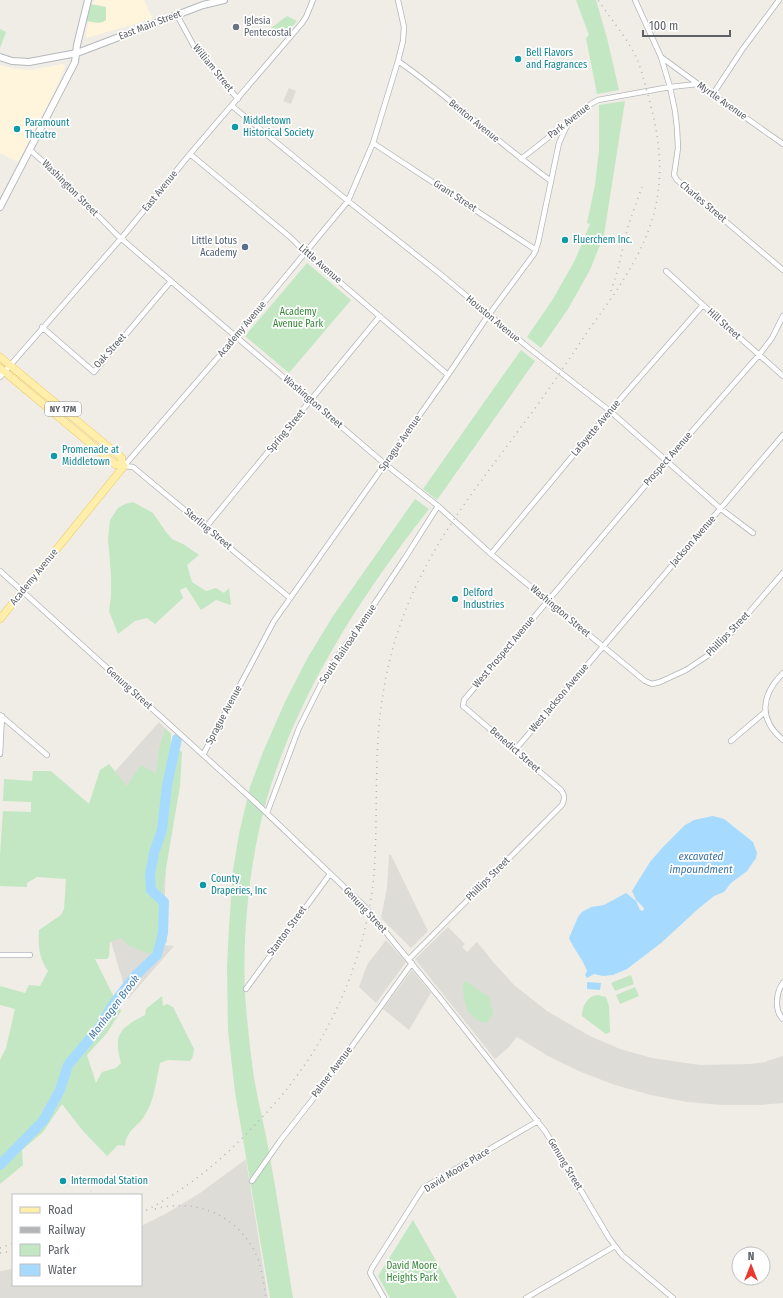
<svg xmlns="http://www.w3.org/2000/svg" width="783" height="1298" font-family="'Fira Sans Condensed',sans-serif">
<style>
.commercial{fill:#fef5dc}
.industrial{fill:#dedcd7}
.green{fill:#c3e7c2}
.water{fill:#a6dbff}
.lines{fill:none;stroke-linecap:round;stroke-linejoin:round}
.river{stroke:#a6dbff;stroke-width:10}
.street-casing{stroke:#b3b6ba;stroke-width:6}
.secondary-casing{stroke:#b4b8bd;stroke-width:8}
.primary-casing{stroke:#f2c35b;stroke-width:8}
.street{stroke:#fff;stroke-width:4.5}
.secondary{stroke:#fff;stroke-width:6}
.primary{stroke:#ffefab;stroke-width:7}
.rail{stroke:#b4b5b6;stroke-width:1.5;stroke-dasharray:1 5;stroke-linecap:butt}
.worship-dot{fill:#6b7280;stroke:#fff;stroke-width:1.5}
.culture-dot{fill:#0f9aa8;stroke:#fff;stroke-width:1.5}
.service-dot{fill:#5c6f8a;stroke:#fff;stroke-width:1.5}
.labels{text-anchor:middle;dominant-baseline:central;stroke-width:3.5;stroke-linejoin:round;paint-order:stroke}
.shield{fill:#fff;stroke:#8e9094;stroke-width:1}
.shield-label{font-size:9px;font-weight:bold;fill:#5d6166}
.worship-label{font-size:10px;fill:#5b616d;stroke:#fff;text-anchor:start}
.street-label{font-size:10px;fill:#5d6166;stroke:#fff}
.culture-label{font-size:10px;fill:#0d838f;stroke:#fff;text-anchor:start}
.service-label{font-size:10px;fill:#4e5e75;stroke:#fff;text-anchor:end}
.park-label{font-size:10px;fill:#348536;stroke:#fff}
.water-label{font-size:11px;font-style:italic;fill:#3e76a9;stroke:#fff}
</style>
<rect width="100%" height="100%" fill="#efede5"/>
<path class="commercial" d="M 94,0 L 144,0 L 153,19 L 86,38 L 86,33 Z
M 63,64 L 65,67 L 53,95 L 18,162 L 0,153 L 0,65 L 16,69 L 31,70 Z"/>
<path class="industrial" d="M 289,88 L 296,91 L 291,104 L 283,101 Z
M 159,722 L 171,734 L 163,945 L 174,946 L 128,999 L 97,894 L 96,793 Z
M 389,855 L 391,855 L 428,931 L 411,948 L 381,918 L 387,888 Z
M 448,927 L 465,944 L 462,947 L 467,952 L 477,942 L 495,964 L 514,985 L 547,1011 L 590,1036 L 620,1049 L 652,1058 L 700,1065 L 750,1064 L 766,1062 L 767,1061 L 783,1056 L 783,1103 L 760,1105 L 723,1105 L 687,1102 L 651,1095 L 615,1085 L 581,1072 L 548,1056 L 517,1037 L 508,1048 L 495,1059 L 415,959 Z
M 386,940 L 406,962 L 376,1003 L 359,987 L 367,965 Z
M 412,970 L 431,993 L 409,1030 L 383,1009 Z
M 246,1159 L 268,1298 L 0,1298 L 0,1271 L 13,1269 L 13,1285 L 141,1285 L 141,1226 L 167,1213 L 200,1193 Z"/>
<path class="green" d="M 576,0 L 596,0 L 607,38 L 619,90 L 597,94 L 586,38 L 589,35 Z
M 91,4 L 106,7 L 106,20 C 100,25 93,22 86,21 Z
M 287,16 L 297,21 L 282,38 L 271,28 Z
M 0,29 L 6,32 L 0,48 Z
M 625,101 L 604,235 L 590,270 L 568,309 L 541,348 L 527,337 L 553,299 L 575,260 L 590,224 L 587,223 L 595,185 L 599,150 L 599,105 Z
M 307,263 L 351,300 L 289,373 L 245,336 Z
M 521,350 L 535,361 L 437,500 L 423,489 Z
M 415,499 L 429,509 C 364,592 305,682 272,782 C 251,846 242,927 245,994 C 247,1022 250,1050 254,1078 C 258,1103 265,1127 269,1152 C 278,1201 285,1249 293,1298 L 270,1298 L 235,1092 L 228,1030 L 227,967 L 229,927 L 233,870 L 239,834 L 250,787 L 263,752 L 285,702 L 308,657 L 333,616 Z
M 133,502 L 153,513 L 166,532 L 172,539 L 183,544 L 199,555 L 187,565 L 192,582 L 206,591 L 216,588 L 224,593 L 229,588 L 231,605 L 216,600 L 201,610 L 186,587 L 180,590 L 183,598 L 155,624 L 147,618 L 135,621 L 118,634 L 109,611 L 111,596 L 111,574 L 108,539 L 110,520 L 118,508 L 125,504 Z
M 165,728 L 171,734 L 170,755 L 175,748 L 182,752 L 180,786 L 163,886 L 163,908 L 167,942 L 149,954 L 129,946 L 121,938 L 110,942 L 109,956 L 107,959 L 95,959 L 121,1011 L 107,1033 L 87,1055 L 96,1083 L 102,1072 L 116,1068 L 121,1063 C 113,1034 120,1028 145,1015 L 146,1009 L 162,996 L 163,1006 L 167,1004 L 173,1007 L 194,1049 L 193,1056 L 190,1061 L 168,1060 L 160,1063 C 156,1080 155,1099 145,1115 C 138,1127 126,1130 125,1146 L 118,1145 L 107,1156 L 83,1131 L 62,1104 L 43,1132 L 22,1150 L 23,1165 L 0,1184 L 0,1060 L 6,1048 L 15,1009 L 0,1005 L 0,986 L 25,993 L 29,985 L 40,986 L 48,971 C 39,958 38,946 39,930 L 61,915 L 64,909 L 66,879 L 37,877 L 27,883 L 27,887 L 0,886 L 0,855 L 3,811 L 31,812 L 31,802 L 3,801 L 4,779 L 32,781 L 33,771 L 51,771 L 89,804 L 100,770 L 109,764 L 127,786 L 141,765 L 156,774 L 159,749 Z
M 631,975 L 634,984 L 615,991 L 611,983 Z
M 466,981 L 489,997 L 493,1014 L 487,1023 C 465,1020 463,1001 463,983 Z
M 635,987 L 639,996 L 620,1004 L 616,995 Z
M 598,995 L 606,997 L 609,1006 L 610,1032 L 606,1034 L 582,1016 C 582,1006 587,996 598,995 Z
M 413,1220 L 457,1298 L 390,1298 L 378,1276 Z"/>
<path class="water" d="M 713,816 L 724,819 L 753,842 L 757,853 L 756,858 L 747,871 L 731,883 L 724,892 L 714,896 L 698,909 L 661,943 L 627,969 L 613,975 L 603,976 L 594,974 L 587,978 L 585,975 L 587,971 C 583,959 574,950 569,938 L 578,917 L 582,912 L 591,907 L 604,905 L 626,893 L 636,901 L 640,910 L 643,911 L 644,908 L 636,900 L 632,891 L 650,862 L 663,847 L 685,825 L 694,820 Z
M 587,982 L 601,983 L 600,990 L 587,989 Z"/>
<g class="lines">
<path class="river" d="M 0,1165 L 43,1121 L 60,1090 L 68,1065 L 98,1029 L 114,1003 L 134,977 L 157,955 L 163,933 L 164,902 L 151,890 L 150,875 L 154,853 L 162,830 L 167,785 L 177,739"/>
<defs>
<path id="street" d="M 635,0 L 661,57 L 670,87 L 675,111 L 677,128 L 678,148 L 674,175 L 677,180 L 783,270
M 177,15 L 196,50 L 238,99
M 661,57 L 698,84 L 783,144
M 398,61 C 451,98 498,143 551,181
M 713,94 L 742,50 L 779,0
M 232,106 L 348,201 L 439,273 L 529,348 L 610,411 L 721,509 L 753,533
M 373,143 L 536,250
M 30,150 L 55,172 L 117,235 L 385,464 L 438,506 L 491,554 L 645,681 L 652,684 L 660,682 L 686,670 L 710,654 L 732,632 L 783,573
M 190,154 L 290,237 L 306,253 L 448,375
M 521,159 L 591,104 L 598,100 L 670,87 L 698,84
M 666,271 L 703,305 L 783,376
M 42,327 L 94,372 L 171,281
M 0,377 L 124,235 L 190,154 L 302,23 L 306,17 L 313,0
M 124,466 L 233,340 L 348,201 L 373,143 L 398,61 L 403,41 L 404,27 L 398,0
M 124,466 L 133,467 L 290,598
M 206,527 L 380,316
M 491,554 L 610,411 L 703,305
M 0,571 L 254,801 L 365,907 L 440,998 L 545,1131 L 563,1160 L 609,1238 L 622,1255 L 673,1298
M 783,673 C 761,695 758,719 783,740
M 0,715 L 47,755
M 731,741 L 765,712
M 515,750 L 783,435
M 0,754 L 2,716
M 203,755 L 274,621 L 448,375 L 485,320 L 534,254 L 538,243 L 559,143 L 569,121
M 267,813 L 299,728 L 322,682 L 337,657 L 361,624 L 405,558 L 438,506
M 0,955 L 30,955
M 409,959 L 562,805 C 565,799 565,795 561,790 L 463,706 L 464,700 L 666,461 L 759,355 L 772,338 L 783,316
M 783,983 C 776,992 774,1011 783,1019
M 246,989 L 330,874
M 252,1181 L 280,1141 L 324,1085 L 412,963
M 384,1298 L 370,1273 L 372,1268 L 423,1188 L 538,1121
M 526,1298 L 615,1246"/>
<path id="secondary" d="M 0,57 L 12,61 L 29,62 L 77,53 L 203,5 L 224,0
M 0,207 L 75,62 L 77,45 L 88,0"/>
<path id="primary" d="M 0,357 L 122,458 L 121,463 L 124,466 L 0,619
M 0,368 L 116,465 L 121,463"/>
</defs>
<use href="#street" class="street-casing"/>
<use href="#secondary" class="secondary-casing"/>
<use href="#primary" class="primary-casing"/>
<use href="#street" class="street"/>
<use href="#secondary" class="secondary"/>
<use href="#primary" class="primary"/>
<path class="rail" d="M 611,291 L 618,269 L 628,226 L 642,187
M 86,1195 L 91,1191
M 155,1209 C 198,1197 241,1217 258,1259 C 262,1271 264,1285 266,1298
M 141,1213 C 183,1192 220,1162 252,1128 C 266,1113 281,1098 293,1081 C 338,1022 367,948 374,875 C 378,819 374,762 381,707 C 387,662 399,620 419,580 C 447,522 487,474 524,423 C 547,393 567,362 588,331 C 615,293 644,255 655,209 C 664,171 659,136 649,99 C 645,85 642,71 637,59 C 628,39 610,18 598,0
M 0,1248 L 13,1243
M 0,1253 L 13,1251"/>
</g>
<circle class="worship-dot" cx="236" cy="27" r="4"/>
<g class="culture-dot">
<circle cx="518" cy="59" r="4"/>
<circle cx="235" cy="127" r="4"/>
<circle cx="17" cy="129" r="4"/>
<circle cx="565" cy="240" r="4"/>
<circle cx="54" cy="456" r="4"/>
<circle cx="455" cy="599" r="4"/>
<circle cx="203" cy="885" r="4"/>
<circle cx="63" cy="1181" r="4"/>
</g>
<circle class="service-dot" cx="245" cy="247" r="4"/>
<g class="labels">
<rect class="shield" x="45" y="402" width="36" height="14" rx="3"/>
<g class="shield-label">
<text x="63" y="409">NY 17M</text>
</g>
<g class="worship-label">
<text x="244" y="21">Iglesia<tspan x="244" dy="12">Pentecostal</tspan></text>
</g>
<g class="street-label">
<text transform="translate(150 25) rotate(-21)">East Main Street</text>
<text transform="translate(213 68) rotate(51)">William Street</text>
<text transform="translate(722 101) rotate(35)">Myrtle Avenue</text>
<text transform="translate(474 121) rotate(39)">Benton Avenue</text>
<text transform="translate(569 121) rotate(-38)">Park Avenue</text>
<text transform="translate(70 188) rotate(45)">Washington Street</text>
<text transform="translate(160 191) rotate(-51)">East Avenue</text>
<text transform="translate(455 196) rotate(33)">Grant Street</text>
<text transform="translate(703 202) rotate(40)">Charles Street</text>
<text transform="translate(320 264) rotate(41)">Little Avenue</text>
<text transform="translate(493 319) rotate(40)">Houston Avenue</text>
<text transform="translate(724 324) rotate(42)">Hill Street</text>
<text transform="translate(242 329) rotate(-50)">Academy Avenue</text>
<text transform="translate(110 351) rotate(-48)">Oak Street</text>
<text transform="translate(313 402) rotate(41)">Washington Street</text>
<text transform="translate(596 428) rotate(-50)">Lafayette Avenue</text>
<text transform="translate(286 431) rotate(-50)">Spring Street</text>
<text transform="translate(400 443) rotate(-55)">Sprague Avenue</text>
<text transform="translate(668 459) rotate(-49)">Prospect Avenue</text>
<text transform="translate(208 529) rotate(40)">Sterling Street</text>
<text transform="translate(693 541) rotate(-49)">Jackson Avenue</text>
<text transform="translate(34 577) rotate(-51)">Academy Avenue</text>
<text transform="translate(560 611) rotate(40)">Washington Street</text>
<text transform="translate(728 634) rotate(-46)">Phillips Street</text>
<text transform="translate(348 644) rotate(-56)">South Railroad Avenue</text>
<text transform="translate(504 652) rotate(-50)">West Prospect Avenue</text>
<text transform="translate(129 688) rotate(42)">Genung Street</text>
<text transform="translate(559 698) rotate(-50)">West Jackson Avenue</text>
<text transform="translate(224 715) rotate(-62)">Sprague Avenue</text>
<text transform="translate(515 750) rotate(41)">Benedict Street</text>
<text transform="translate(488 879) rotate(-45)">Phillips Street</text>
<text transform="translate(365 910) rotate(47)">Genung Street</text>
<text transform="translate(287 931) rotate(-54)">Stanton Street</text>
<text transform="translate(332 1072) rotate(-53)">Palmer Avenue</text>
<text transform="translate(565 1164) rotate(59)">Genung Street</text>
<text transform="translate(457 1170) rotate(-32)">David Moore Place</text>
</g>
<g class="culture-label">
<text x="526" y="53">Bell Flavors<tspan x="526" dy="12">and Fragrances</tspan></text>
<text x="243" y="121">Middletown<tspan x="243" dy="12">Historical Society</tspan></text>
<text x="25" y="123">Paramount<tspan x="25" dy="12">Theatre</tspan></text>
<text x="573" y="240">Fluerchem Inc.</text>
<text x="62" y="450">Promenade at<tspan x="62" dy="12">Middletown</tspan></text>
<text x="463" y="593">Delford<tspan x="463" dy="12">Industries</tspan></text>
<text x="211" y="879">County<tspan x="211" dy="12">Draperies, Inc</tspan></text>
<text x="71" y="1181">Intermodal Station</text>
</g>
<g class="service-label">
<text x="237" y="241">Little Lotus<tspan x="237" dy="12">Academy</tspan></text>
</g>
<g class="park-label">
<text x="298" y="312">Academy<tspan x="298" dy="12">Avenue Park</tspan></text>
<text x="412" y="1266">David Moore<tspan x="412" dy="12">Heights Park</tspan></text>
</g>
<g class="water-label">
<text x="701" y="856">excavated<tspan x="701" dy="13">impoundment</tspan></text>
<text transform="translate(114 1007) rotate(-53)">Monhagen Brook</text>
</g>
</g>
<rect x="12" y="1194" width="130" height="92" fill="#ffffff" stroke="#bec0c2"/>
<rect x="20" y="1207" width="20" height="6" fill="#ffefab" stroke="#bec0c2"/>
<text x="48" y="1214" font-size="12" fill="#5d6166">Road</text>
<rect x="20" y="1227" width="20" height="6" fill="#b4b5b6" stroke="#bec0c2"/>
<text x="48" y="1234" font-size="12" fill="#5d6166">Railway</text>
<rect x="20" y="1244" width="20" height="12" fill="#c3e7c2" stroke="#bec0c2"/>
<text x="48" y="1254" font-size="12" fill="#5d6166">Park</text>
<rect x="20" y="1264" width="20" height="12" fill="#a6dbff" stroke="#bec0c2"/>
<text x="48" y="1274" font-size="12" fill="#5d6166">Water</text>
<g transform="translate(751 1266)"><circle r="19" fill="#ffffff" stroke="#bec0c2"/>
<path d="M0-3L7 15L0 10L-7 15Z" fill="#ea3930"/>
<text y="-6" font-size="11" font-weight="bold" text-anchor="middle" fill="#5d6166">N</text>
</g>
<path d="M643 30v6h87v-6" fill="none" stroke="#5d6166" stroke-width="2"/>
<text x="649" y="30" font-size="12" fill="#5d6166" stroke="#ffffff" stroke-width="3" paint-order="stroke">100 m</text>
</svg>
